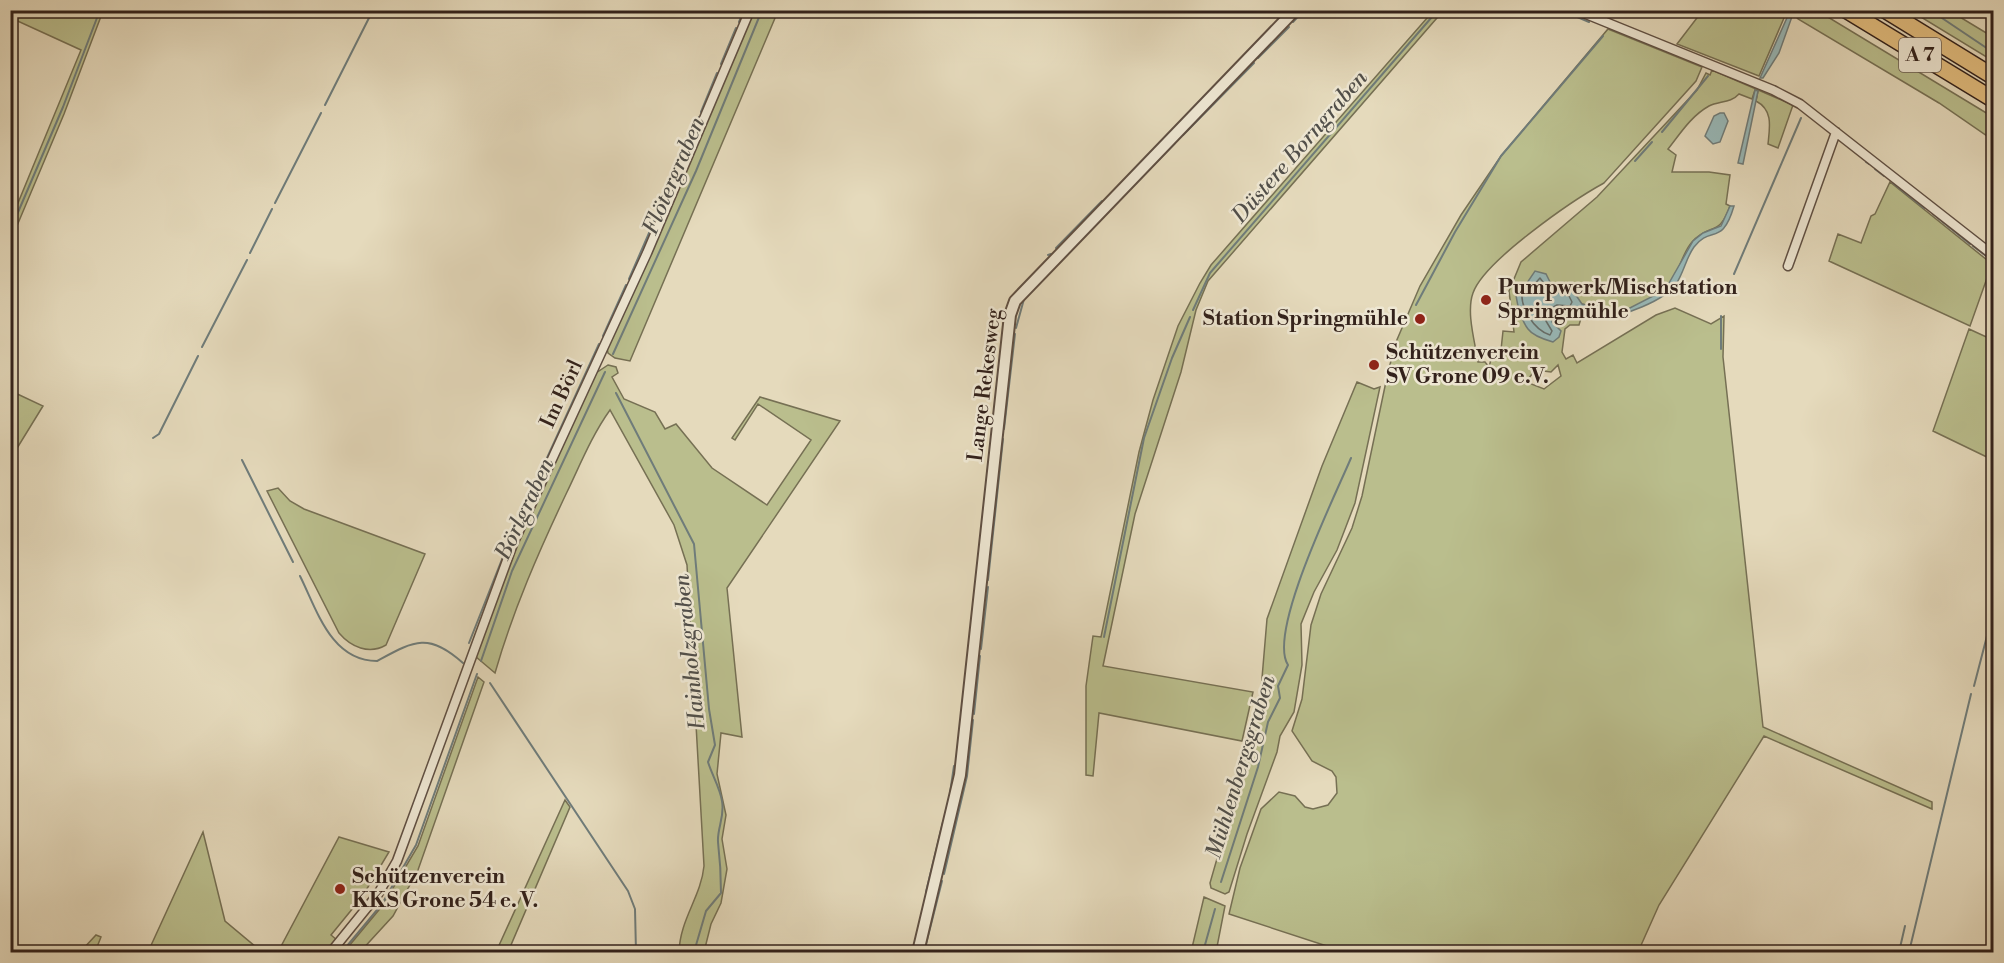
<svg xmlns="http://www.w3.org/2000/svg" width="2004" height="963" font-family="'Libre Bodoni',serif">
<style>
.green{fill:#babe8d;stroke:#767054;stroke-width:1.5;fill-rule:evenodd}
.water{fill:#98b9b9;stroke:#6f7c7a;stroke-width:1.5}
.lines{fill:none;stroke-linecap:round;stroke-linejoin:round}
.shore{stroke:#656d6a;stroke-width:1.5}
.stream{stroke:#6f7c7a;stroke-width:2}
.minor-casing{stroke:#5f4f43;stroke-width:11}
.tertiary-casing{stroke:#5f4f43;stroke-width:14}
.motorway-casing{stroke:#32211b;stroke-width:18}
.minor{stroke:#eee7d3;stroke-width:8}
.tertiary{stroke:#eee7d3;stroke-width:10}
.motorway{stroke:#e2bd7e;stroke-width:15}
.poi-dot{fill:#8f2418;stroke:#eee7d3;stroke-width:2}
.labels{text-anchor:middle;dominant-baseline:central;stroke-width:5;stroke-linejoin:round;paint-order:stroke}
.shield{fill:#eee7d3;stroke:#6a5c52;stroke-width:1.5}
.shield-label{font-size:20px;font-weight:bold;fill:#32211b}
.poi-label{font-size:21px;font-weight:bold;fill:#32211b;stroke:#eee7d3;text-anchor:start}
.street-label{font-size:21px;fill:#32211b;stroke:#eee7d3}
.water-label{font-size:22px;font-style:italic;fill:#514f4a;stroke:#eee7d3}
</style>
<rect width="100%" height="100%" fill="#e5dabc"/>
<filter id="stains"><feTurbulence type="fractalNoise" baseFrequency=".00333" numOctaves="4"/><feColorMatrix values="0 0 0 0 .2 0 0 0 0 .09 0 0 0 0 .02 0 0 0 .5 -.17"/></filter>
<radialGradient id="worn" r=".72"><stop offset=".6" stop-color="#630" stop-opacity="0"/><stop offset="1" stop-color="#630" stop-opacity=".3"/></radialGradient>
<path class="green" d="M 11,10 L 103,11 L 64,114 L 11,240 L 11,220 L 81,50 L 11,18 Z
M 1434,10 L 1443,11 L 1208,281 L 1196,310 L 1181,372 L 1135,514 L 1103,666 L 1253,692 L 1242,741 L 1099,713 L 1093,776 L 1086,775 L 1086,686 L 1093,636 L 1101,637 L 1139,452 L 1153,400 L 1178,326 L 1200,283 L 1211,265 Z
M 1703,10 L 1787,11 L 1759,76 L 1677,44 Z
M 754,11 L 778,11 L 630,361 L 615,358 L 608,353 L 607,348 Z
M 1791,11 L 1818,11 L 1993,117 L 1993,140 L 1939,103 L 1798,19 Z
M 1911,11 L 1950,11 L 1993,37 L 1993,61 Z
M 1608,29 L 1702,67 L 1696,81 L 1604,183 C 1573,200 1484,261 1473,293 C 1466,312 1475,342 1478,362 L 1485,362 L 1489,367 L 1492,356 L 1501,350 L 1503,331 L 1514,332 L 1509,291 L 1521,262 L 1597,197 L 1697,90 L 1706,73 L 1710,75 L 1712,70 L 1793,105 L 1778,148 L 1768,144 C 1770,126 1773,110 1756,101 L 1758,91 L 1755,90 L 1752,99 L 1739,94 C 1731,103 1719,101 1709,106 C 1691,116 1680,134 1668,149 L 1676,155 L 1672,172 L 1709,172 L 1730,175 L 1726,204 L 1730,206 C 1719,238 1710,222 1692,242 C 1683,252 1680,267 1674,279 C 1665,293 1636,311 1619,311 C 1607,311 1594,307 1582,304 L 1584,308 L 1579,325 L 1570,325 L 1565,329 L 1562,352 L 1566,359 L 1573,355 L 1577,363 L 1656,315 L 1675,308 L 1711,324 L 1724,316 L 1723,357 L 1763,727 L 1932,802 L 1932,809 L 1764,736 L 1659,905 L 1638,952 L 1338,952 L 1339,950 L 1229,914 L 1240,868 L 1261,809 L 1279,792 L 1295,796 L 1305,807 L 1313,809 L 1328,805 L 1337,793 L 1336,777 L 1332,771 L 1312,761 L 1292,731 L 1302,699 L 1311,625 L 1321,594 L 1352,528 L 1362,496 L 1388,372 L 1396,342 L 1420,286 L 1461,215 L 1501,156 ZM 1558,365 L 1561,376 L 1544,389 L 1526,382 L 1535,370 L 1551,372 Z
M 1890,182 L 1992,264 L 1970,326 L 1829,261 L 1838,234 L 1861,243 L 1871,216 L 1875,214 Z
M 1969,329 L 1993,340 L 1993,460 L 1933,431 Z
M 608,365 L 616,367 L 618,373 L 612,377 L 624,399 L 655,412 L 665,429 L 676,424 L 712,468 L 767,505 L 811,440 L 758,404 L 735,440 L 732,438 L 760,397 L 840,421 L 727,588 L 742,737 L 721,733 L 717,774 L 726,815 L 722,839 L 727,869 L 721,903 L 711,924 L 704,952 L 679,952 C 680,919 701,897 704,866 L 687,565 L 674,525 L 610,410 C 592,435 580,465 567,492 C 539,551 513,610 495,673 L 475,656 L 505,571 L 596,373 Z
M 1357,382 L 1374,389 L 1380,387 L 1355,503 L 1337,550 L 1314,592 L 1301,624 L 1302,665 L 1294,712 L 1280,736 L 1277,752 L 1247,834 L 1229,892 L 1225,894 L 1211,888 L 1210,883 L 1246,758 L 1261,690 L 1267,619 L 1322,466 Z
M 11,391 L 43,406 L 11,458 Z
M 278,488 L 290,501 L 304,509 L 425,554 L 386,645 C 369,655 351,647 339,633 L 267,491 Z
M 478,677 L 484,682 L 418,870 L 393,916 L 360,952 L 344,952 L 383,905 L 418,846 Z
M 565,800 L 570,807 L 508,952 L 496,952 Z
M 203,832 L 225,921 L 262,952 L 148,952 Z
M 339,837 L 389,852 L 362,897 L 331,935 L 337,940 L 326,952 L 278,952 Z
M 1204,897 L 1225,906 L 1216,952 L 1191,952 Z
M 96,935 L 101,937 L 95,952 L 11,952 L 11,947 L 82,950 Z"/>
<path class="water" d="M 1790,11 L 1794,11 L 1779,53 L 1763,78 L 1760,78 Z
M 1755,90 L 1758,91 L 1743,164 L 1738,163 Z
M 1720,113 L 1724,113 L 1728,121 L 1720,142 L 1713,144 L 1705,136 L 1714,116 Z
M 1730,206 L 1734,206 C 1722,247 1711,225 1694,247 C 1686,258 1684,272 1676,284 C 1665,300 1622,318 1602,316 C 1586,315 1569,307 1553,313 L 1552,322 L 1561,331 L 1559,337 L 1553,342 C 1546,340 1533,336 1528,329 C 1521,320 1515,299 1516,288 L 1527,283 L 1535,271 L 1546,274 L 1551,284 L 1573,291 L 1582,304 L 1605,309 L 1626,310 L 1665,290 L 1693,241 L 1703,233 L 1721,226 Z"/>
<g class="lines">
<path class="shore" d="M 1540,278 L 1548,289 L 1569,296 L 1572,302 L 1570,306 L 1557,305 L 1548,310 L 1546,321 L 1552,331 L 1550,335 C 1534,330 1520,308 1522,291 L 1531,288 Z"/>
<path class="stream" d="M 1561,10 L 1589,22
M 1930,10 L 1994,53
M 739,22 L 744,10
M 1293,22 L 1304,10
M 1258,58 L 1289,27
M 721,64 L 736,28
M 325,105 L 373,10
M 701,112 L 717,73
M 1662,132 L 1708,76
M 1183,135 L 1254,63
M 1635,161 L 1652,142
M 1866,162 L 1869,164
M 677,169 L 699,117
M 1875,169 L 1884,176
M 1893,183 L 1924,208
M 275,203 L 321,113
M 659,211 L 673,178
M 1933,214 L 1970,244
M 1098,222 L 1175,143
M 10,231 L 63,107 L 100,10
M 1973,246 L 1994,262
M 1056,248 L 1102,201
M 250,253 L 272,209
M 1048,255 L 1051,254
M 1734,274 L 1801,118
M 629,279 L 656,217
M 1416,305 L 1455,232 L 1501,156 L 1603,36
M 1193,310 L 1210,273 L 1438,10
M 1016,328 L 1024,299
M 603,336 L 626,285
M 202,347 L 247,260
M 1721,349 L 1721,316
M 613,354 L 696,171 L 762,10
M 616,393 L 694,544 L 709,709 L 715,745 L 708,762 C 712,775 720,788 722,801 C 725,817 717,828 718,842 C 720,859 721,876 721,893 L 706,911 L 694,952
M 1004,429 L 1015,334
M 153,438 L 159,434 L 198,356
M 242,460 L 293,562
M 300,576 C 317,610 331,661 377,661 C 414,641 428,632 463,663
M 988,580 L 1003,439
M 1104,637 L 1144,438 L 1172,358 L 1190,317
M 469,643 L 510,539 L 599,344
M 981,649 L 988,587
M 481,661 L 512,571 L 605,372
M 490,683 L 628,891 L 635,909 L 636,952
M 1974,686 L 1994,609
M 974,714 L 980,656
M 950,793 L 954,766
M 944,874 L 967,776 L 973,720
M 1221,882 L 1258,767 L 1268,722 L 1280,698 L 1278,686 L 1288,665 C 1267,633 1335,496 1351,458
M 926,892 L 943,822
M 342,952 L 382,904 L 416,845 L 477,674
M 924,952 L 942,881
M 1203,952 L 1215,909
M 1899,952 L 1905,926
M 1909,952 L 1971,694"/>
<defs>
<path id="minor" d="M 1576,10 L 1773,90 L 1800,104 L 1994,256
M 1788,266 L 1836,132
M 331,952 L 378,894 L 397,861 L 513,544 L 647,253 L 750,10"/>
<path id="tertiary" d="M 918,952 L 960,775 L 1010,315 L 1015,301 L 1295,10"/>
<path id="motorway" d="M 1846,10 L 1994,100
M 1885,10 L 1994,77"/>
</defs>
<use href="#minor" class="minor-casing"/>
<use href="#tertiary" class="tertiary-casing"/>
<use href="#motorway" class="motorway-casing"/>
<use href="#minor" class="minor"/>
<use href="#tertiary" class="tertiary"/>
<use href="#motorway" class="motorway"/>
</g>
<g class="poi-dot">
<circle cx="1486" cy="300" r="6"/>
<circle cx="1420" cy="319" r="6"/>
<circle cx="1374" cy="365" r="6"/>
<circle cx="340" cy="889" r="6"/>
</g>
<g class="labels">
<rect class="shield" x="1899" y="38" width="42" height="34" rx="4.5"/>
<g class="shield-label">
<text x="1920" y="55">A 7</text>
</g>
<g class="poi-label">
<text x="1498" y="288">Pumpwerk/Mischstation<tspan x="1498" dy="24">Springmühle</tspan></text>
<text x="1408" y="319" text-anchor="end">Station Springmühle</text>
<text x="1386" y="353">Schützenverein<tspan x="1386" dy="24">SV Grone 09 e.V.</tspan></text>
<text x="352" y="877">Schützenverein<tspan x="352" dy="24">KKS Grone 54 e. V.</tspan></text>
</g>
<g class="street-label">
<text transform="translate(985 385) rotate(-83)">Lange Rekesweg</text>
<text transform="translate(562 394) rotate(-65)">Im Börl</text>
</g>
<g class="water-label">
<text transform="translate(1300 147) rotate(-49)">Düstere Borngraben</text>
<text transform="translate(674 176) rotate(-67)">Flötergraben</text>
<text transform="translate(525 509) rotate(-65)">Börlgraben</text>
<text transform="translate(690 652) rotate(-96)">Hainholzgraben</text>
<text transform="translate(1241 767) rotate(-73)">Mühlenbergsgraben</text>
</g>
</g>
<rect width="2004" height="963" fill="none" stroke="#e5dabc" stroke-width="36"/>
<rect x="12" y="12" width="1980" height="939" fill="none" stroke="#32211b" stroke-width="3"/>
<rect x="18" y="18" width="1968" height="927" fill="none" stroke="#32211b" stroke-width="1.5"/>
<rect width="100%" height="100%" filter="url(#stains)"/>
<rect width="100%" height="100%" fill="url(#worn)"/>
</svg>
